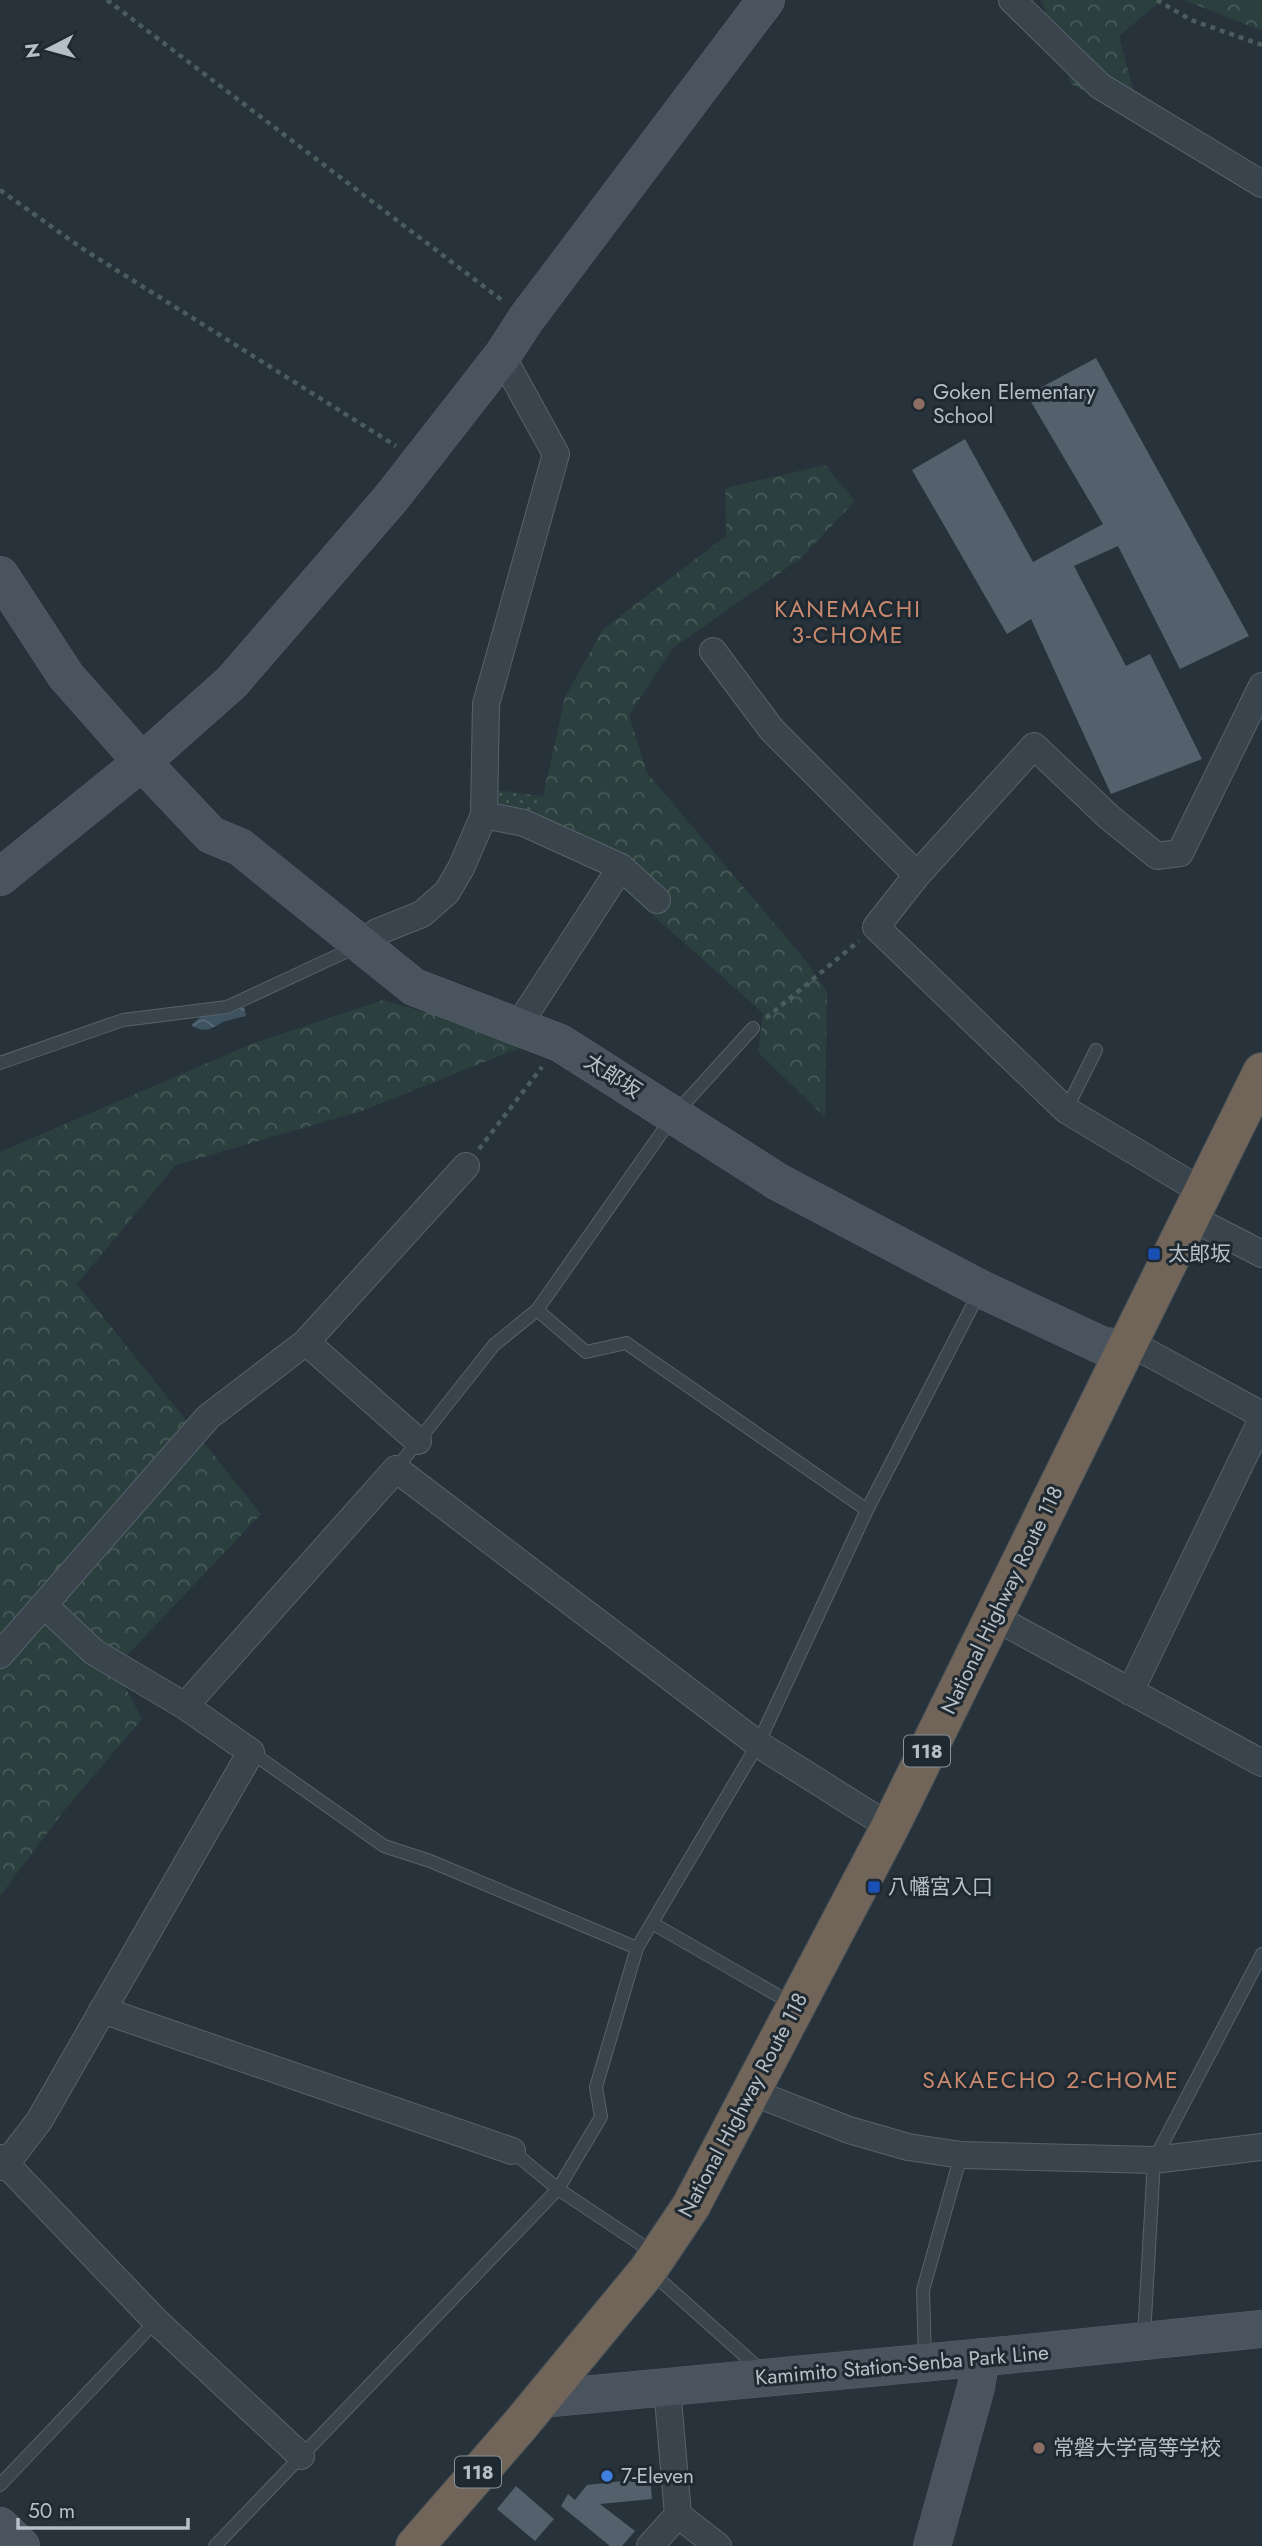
<svg xmlns="http://www.w3.org/2000/svg" width="1262" height="2546" font-family="Jost,'Noto Sans JP',sans-serif">
<style>
.grass{fill:url(#grass-dots)}
.forest{fill:url(#forest-crowns)}
.water{fill:url(#water-waves)}
.building{fill:#54616c}
.lines{fill:none;stroke-linecap:round;stroke-linejoin:round}
.lane-casing{stroke:#58626a;stroke-width:14}
.street-casing{stroke:#58626a;stroke-width:28}
.secondary-casing{stroke:#58626a;stroke-width:38}
.highway-casing{stroke:#454f57;stroke-width:40}
.path{stroke:#4a5d5c;stroke-width:4.5;stroke-dasharray:5 5;stroke-linecap:butt}
.lane{stroke:#3a444c;stroke-width:12}
.street{stroke:#3a444c;stroke-width:26}
.secondary{stroke:#49545e;stroke-width:37}
.highway{stroke:#716458;stroke-width:38}
.education-dot{fill:#8d6e63;stroke:#1f2931;stroke-width:2.5}
.transit-dot{fill:#1a4fb4;stroke:#1f2931;stroke-width:2.5}
.shop-dot{fill:#3f7fe0;stroke:#1f2931;stroke-width:2.5}
.labels{text-anchor:middle;dominant-baseline:central;stroke-width:6;stroke-linejoin:round;paint-order:stroke}
.shield{fill:#1f2931;stroke:#89929a;stroke-width:2}
.shield-label{font-size:19px;font-weight:bold;fill:#b6bfc7}
.poi-label{font-size:21px;fill:#b6bfc7;stroke:#1f2931;text-anchor:start}
.street-label{font-size:21px;fill:#b6bfc7;stroke:#1f2931}
.neighbourhood-label{font-size:23px;letter-spacing:2px;fill:#c9896e;stroke:#1f2931}
</style>
<defs>
<pattern id="grass-dots" width="8" height="8" patternUnits="userSpaceOnUse" patternTransform="scale(1.75)"><rect width="8" height="8" fill="#2b403e"/><path d="M2 2h.1M6 6h.1" fill="none" stroke="#485a58" stroke-width="1.8" stroke-linecap="round"/></pattern>
<pattern id="forest-crowns" width="20" height="18" patternUnits="userSpaceOnUse" patternTransform="scale(1.75)"><rect width="20" height="18" fill="#2b403e"/><path d="M2 6a3 3 0 1 1 6 0M12 15a3 3 0 1 1 6 0" fill="none" stroke="#485a58"/></pattern>
<pattern id="water-waves" width="16" height="10" patternUnits="userSpaceOnUse" patternTransform="scale(1.75)"><rect width="16" height="10" fill="#3e5362"/><path d="M0 5q4-4 8 0t8 0" fill="none" stroke="#586a77"/></pattern>
</defs>
<rect width="100%" height="100%" fill="#27323b"/>
<path class="grass" d="M 489,789 L 541,796 L 558,834 L 487,813 Z"/>
<path class="forest" d="M 1041,0 L 1162,0 L 1119,36 L 1141,119 L 1071,84 Z
M 1184,0 L 1262,0 L 1262,31 Z
M 825,465 L 855,501 L 801,558 L 673,648 L 629,715 L 647,773 L 802,956 L 827,992 L 825,1117 L 758,1052 L 763,1013 L 539,814 L 565,697 L 603,629 L 726,536 L 725,488 Z
M 383,1000 L 532,1043 L 362,1111 L 176,1165 L 77,1284 L 261,1514 L 115,1668 L 142,1719 L 63,1812 L 0,1896 L 0,1152 L 249,1045 Z"/>
<path class="water" d="M 244,1007 L 246,1016 C 239,1018 230,1019 223,1022 C 210,1029 205,1034 191,1025 L 203,1015 L 219,1015 Z"/>
<path class="building" d="M 1096,358 L 1249,636 L 1180,669 L 1118,546 L 1074,566 L 1126,666 L 1150,654 L 1202,759 L 1111,794 L 1031,619 L 1007,634 L 912,470 L 965,439 L 1033,562 L 1103,524 L 1027,395 Z
M 650,2478 L 652,2499 L 600,2504 L 635,2531 L 622,2546 L 610,2546 L 561,2506 L 568,2494 L 575,2500 L 587,2485 Z
M 516,2486 L 554,2519 L 535,2541 L 497,2509 Z"/>
<g class="lines">
<defs>
<path id="lane" d="M 0,1063 L 123,1020 L 227,1007 L 356,947
M 1066,1110 L 1096,1050
M 537,1310 L 586,1352 L 626,1343 L 867,1510
M 396,1469 L 494,1345 L 537,1310 L 674,1115 L 753,1028
M 251,1752 L 384,1846 L 430,1861 L 637,1948
M 652,1923 L 791,2003
M 512,2151 L 558,2189 L 654,2253
M 651,2272 L 763,2372
M 1144,2337 L 1154,2160 L 1262,1954
M 925,2359 L 923,2290 L 961,2155
M 0,2485 L 156,2321
M 215,2546 L 558,2189 L 601,2117 L 596,2087 L 637,1948 L 758,1744 L 867,1510 L 979,1293"/>
<path id="street" d="M 1012,0 L 1100,86 L 1262,184
M 713,651 L 772,730 L 917,875
M 484,815 L 524,823 L 621,867 L 657,900
M 359,945 L 377,932 L 422,914 L 447,892 L 461,868 L 484,815 L 486,704 L 556,454 L 502,356
M 518,1026 L 621,867
M 1203,1192 L 1066,1110 L 876,927 L 917,875 L 1034,746 L 1109,817 L 1157,856 L 1180,853 L 1262,686
M 1190,1217 L 1262,1254
M 306,1342 L 418,1441
M 1125,1348 L 1143,1350 L 1262,1415
M 45,1606 L 94,1652 L 185,1706
M 994,1617 L 1262,1763
M 0,1655 L 208,1417 L 306,1342 L 466,1166
M 1130,1692 L 1262,1419
M 102,2010 L 512,2151
M 752,2092 L 849,2130 L 908,2147 L 961,2155 L 1154,2160 L 1262,2147
M 0,2158 L 156,2321 L 301,2456
M 0,2167 L 6,2164 L 39,2121 L 251,1752 L 185,1706 L 396,1469 L 758,1744 L 890,1827
M 667,2387 L 678,2515 L 718,2546
M 650,2546 L 678,2515"/>
<path id="secondary" d="M 0,575 L 66,676 L 142,762 L 211,835 L 240,847 L 414,987 L 560,1043 L 778,1182 L 981,1289 L 1103,1346 L 1125,1348
M 0,877 L 142,762 L 232,682 L 392,497 L 502,356 L 526,319 L 766,0
M 541,2399 L 1037,2352 L 1262,2329
M 0,2526 L 21,2546
M 932,2546 L 976,2387 L 981,2357"/>
<path id="highway" d="M 415,2546 L 521,2424 L 648,2270 L 691,2206 L 890,1827 L 1262,1072"/>
</defs>
<use href="#lane" class="lane-casing"/>
<use href="#street" class="street-casing"/>
<use href="#secondary" class="secondary-casing"/>
<use href="#highway" class="highway-casing"/>
<path class="path" d="M 107,0 L 503,301
M 1157,0 L 1191,20 L 1262,45
M 0,190 L 83,249 L 396,446
M 766,1018 L 859,941
M 479,1149 L 542,1067"/>
<use href="#lane" class="lane"/>
<use href="#street" class="street"/>
<use href="#secondary" class="secondary"/>
<use href="#highway" class="highway"/>
</g>
<g class="education-dot">
<circle cx="919" cy="404" r="7"/>
<circle cx="1039" cy="2448" r="7"/>
</g>
<g class="transit-dot">
<rect x="1147" y="1247" width="14" height="14" rx="3.5"/>
<rect x="867" y="1880" width="14" height="14" rx="3.5"/>
</g>
<circle class="shop-dot" cx="607" cy="2476" r="7"/>
<g class="labels">
<g class="shield">
<rect x="904" y="1735.5" width="46" height="31" rx="5"/>
<rect x="455" y="2456.5" width="46" height="31" rx="5"/>
</g>
<g class="shield-label">
<text x="927" y="1751">118</text>
<text x="478" y="2472">118</text>
</g>
<g class="poi-label">
<text x="933" y="392">Goken Elementary<tspan x="933" dy="24">School</tspan></text>
<text x="1168" y="1254">太郎坂</text>
<text x="888" y="1887">八幡宮入口</text>
<text x="1053" y="2448">常磐大学高等学校</text>
<text x="621" y="2476">7-Eleven</text>
</g>
<g class="street-label">
<text transform="translate(613 1076) rotate(33)">太郎坂</text>
<text transform="translate(1002 1600) rotate(-64)">National Highway Route 118</text>
<text transform="translate(743 2105) rotate(-62)">National Highway Route 118</text>
<text transform="translate(902 2365) rotate(-5)">Kamimito Station-Senba Park Line</text>
</g>
<g class="neighbourhood-label">
<text x="848" y="609">KANEMACHI<tspan x="848" dy="26">3-CHOME</tspan></text>
<text x="1051" y="2080">SAKAECHO 2-CHOME</text>
</g>
</g>
<g transform="translate(49 49) rotate(264)" stroke="#1f2931" stroke-width="5" paint-order="stroke">
<path d="M0-5L12 26L0 18L-12 26Z" fill="#b6bfc7"/>
<text y="-10" font-size="19" font-weight="bold" text-anchor="middle" fill="#b6bfc7">N</text>
</g>
<path d="M18 2518v10h170v-10" fill="none" stroke="#b6bfc7" stroke-width="3.5"/>
<text x="28" y="2518" font-size="21" fill="#b6bfc7" stroke="#1f2931" stroke-width="5" paint-order="stroke">50 m</text>
</svg>
